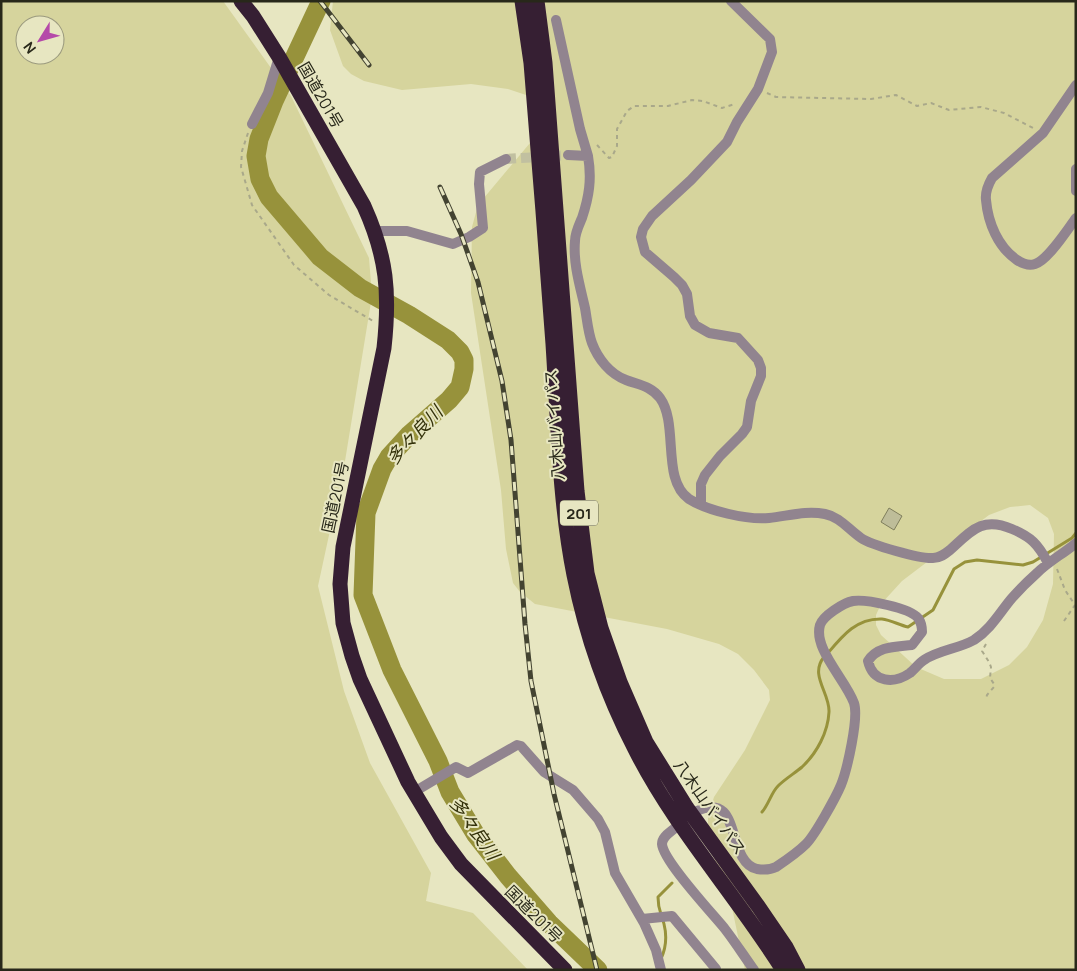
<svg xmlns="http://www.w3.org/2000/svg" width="1077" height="971" font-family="Manrope,'Noto Sans JP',sans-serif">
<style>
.green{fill:#d6d49d;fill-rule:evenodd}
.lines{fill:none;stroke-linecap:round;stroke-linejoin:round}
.stream{stroke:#97923b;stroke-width:3}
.river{stroke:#97923b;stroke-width:19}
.building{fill:#bebd99;stroke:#7f7e5c}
.street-tunnel{stroke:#c1c0a0;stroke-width:10;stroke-dasharray:10 5;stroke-linecap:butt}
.path{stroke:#a9a88a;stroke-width:2;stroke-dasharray:4 4;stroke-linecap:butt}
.street{stroke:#91848f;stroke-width:10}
.highway{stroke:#361f33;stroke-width:15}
.rail-casing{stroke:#434331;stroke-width:5}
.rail{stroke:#e7e6c1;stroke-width:3;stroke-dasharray:9;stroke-linecap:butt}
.labels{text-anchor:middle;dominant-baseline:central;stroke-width:4;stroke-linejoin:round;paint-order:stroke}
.shield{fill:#e7e6c1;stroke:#61614c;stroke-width:1}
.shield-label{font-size:15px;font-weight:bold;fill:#28281a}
.street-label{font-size:16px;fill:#28281a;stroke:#e7e6c1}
.water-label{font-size:18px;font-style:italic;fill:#33310a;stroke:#e7e6c1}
</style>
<rect width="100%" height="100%" fill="#e7e6c1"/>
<path class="green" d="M 1,1 L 223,1 L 291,96 L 369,258 L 372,296 L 345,461 L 318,586 L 344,691 L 370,763 L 431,873 L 426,901 L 473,913 L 528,970 L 1,970 ZM 25,25 L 55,25 L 55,55 L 25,55 Z
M 333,1 L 1076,1 L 1076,970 L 745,970 L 730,898 L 708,843 L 708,816 L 714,797 L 745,750 L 770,700 L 769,690 L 754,670 L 738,654 L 719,644 L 667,629 L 535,604 L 520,592 L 513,583 L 506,549 L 501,490 L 471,293 L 472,227 L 478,205 L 540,131 L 533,104 L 526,95 L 508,89 L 471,84 L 402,90 L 364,81 L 351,74 L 343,66 L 330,30 ZM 1030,505 L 1048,518 L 1054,534 L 1053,584 L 1043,620 L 1027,647 L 1009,665 L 981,679 L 944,679 L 916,667 L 881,635 L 876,625 L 876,615 L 881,604 L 902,581 L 989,515 L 1010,507 Z"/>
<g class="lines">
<path class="stream" d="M 828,653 C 843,635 857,618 882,619 C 891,620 899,625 908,627 L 933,610 L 954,569 L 965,562 L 977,560 L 1023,565 L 1033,562 L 1072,538 L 1076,533
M 762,812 C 769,804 771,793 778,786 C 785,779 795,773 802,767 C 817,753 828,732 829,712 C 830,693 809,675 824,657
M 661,959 C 666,948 667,936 664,924 C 661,912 658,911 658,897 L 672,883"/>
<path class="river" d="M 321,1 L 274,101 L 259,139 L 256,156 L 260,179 L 269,197 L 320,257 L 360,288 L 409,315 L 448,340 L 460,352 L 464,360 L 464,369 L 460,387 L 449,400 L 409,435 L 389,457 L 382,469 L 366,513 L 363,595 L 392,670 L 438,761 L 450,792 L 476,835 L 508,876 L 549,923 L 598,970"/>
</g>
<path class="building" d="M 889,508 L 902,516 L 894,530 L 881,522 Z"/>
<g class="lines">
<path class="street-tunnel" d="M 506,159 L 568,155"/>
<path class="path" d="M 767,93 L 776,97 L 871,99 L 896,95 L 917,106 L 931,103 L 949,110 L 981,107 L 1004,113 L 1033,128
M 248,133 L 242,151 L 241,167 L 252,205 L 294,265 L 329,295 L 373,321
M 597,145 L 609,158 L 612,157 L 617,146 L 617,129 L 627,111 L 634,106 L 668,106 L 692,100 L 703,101 L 722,108 L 735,104
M 1057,569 L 1065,590 L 1075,605 L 1064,621
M 986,644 L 982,651 L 989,662 L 991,667 L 990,678 L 994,684 L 994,687 L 987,695 L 986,699"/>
<path class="street" d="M 556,20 L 580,129 L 588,156
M 1076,85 L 1043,133 L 992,178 C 988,185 985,192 986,200 C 988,223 998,247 1017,260 C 1023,264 1029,266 1035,264 C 1048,260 1067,230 1076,218
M 252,124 L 268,93 L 279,57
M 568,155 L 588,156 C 592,179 589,197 582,218 C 579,225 575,233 575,241 C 573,263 580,286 585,308 C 587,319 588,332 592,343 C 598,359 610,374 626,380 C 639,385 651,386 660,398 C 679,424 661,480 689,499 C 708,511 747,520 769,518 C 788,516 806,510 825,514 C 840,517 848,529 861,538 C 871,545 920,559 933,558 C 940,558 945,554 950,550 C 971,531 982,516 1012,529 C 1031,537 1038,544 1048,563
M 1076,169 L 1076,191
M 375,231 L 407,231 L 453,244 L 469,237 L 483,228 L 479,184 L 480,172 L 506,159
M 701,504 L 701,484 L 705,475 L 720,456 L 742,434 L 747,427 L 751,401 L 761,376 L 761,368 L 758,360 L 738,338 L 709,333 L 695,325 L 690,316 L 687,294 L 682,285 L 674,277 L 645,252 L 641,237 L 643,229 L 652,216 L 691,180 L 727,142 L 737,122 L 758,89 L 772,52 L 770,39 L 731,1
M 414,792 L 456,767 L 468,773 L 517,745 L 521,746 L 544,772 L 573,790 L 598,819 L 605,832 L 615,873 L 644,923 L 656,950 L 661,970
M 697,811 C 743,790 725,861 757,869 C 763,870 770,870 776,867 C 785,861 798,852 806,844 C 815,835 836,797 841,785 C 847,770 859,718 854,703 C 846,680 813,649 820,625 C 823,616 843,603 853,601 C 866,599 910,608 918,618 C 921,622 922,626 922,632 L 912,645 C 895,647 878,646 868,661 C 873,683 894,684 910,673 C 915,669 919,663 924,660 C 939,650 958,649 974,640 C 991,629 1000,612 1012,598 C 1020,589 1028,581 1037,573 C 1049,561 1063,554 1076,543
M 676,827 C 671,832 662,836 662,844 C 663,861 713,914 725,929 C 735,942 744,956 754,970
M 642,919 L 672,916 L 716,969"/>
<path class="highway" d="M 241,1 L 253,16 L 279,57 L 364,206 C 387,257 390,293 384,348 L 343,547 L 340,584 L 343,623 L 352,656 L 360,679 L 408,782 L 441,837 L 461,864 L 565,970
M 522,1 L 531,63 C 539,157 546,250 553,344 C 558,420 559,500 574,575 C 586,635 607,695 635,749 C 674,827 736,895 783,970
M 537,1 L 545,63 L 577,491 L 587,573 L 601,628 L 620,682 L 646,742 L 687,808 L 758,906 L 786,947 L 798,970"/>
<defs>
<path id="rail" d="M 320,1 L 369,65
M 440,187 L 461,234 L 478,282 L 502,381 L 511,440 L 525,624 L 531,681 L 554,794 L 597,970"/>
</defs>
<use href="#rail" class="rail-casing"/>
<use href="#rail" class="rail"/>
</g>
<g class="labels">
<rect class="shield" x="560" y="500.5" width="38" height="25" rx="4"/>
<g class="shield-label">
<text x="579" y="513">201</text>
</g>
<g class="street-label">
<text transform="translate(321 95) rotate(60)">国道201号</text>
<text transform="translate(554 425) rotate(-94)">八木山バイパス</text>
<text transform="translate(335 497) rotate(-78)">国道201号</text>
<text transform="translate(710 807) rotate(55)">八木山バイパス</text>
<text transform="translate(534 914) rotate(45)">国道201号</text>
</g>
<g class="water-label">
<text transform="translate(414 435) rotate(-47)">多々良川</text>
<text transform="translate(475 828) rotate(55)">多々良川</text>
</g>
</g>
<rect width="1077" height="971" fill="none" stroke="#28281a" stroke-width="5"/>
<g transform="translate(40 40) rotate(233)"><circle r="24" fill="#e7e6c1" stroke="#9b9a7e"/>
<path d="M0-4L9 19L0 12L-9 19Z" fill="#b549a9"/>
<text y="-8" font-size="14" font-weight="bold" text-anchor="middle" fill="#28281a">N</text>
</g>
</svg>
